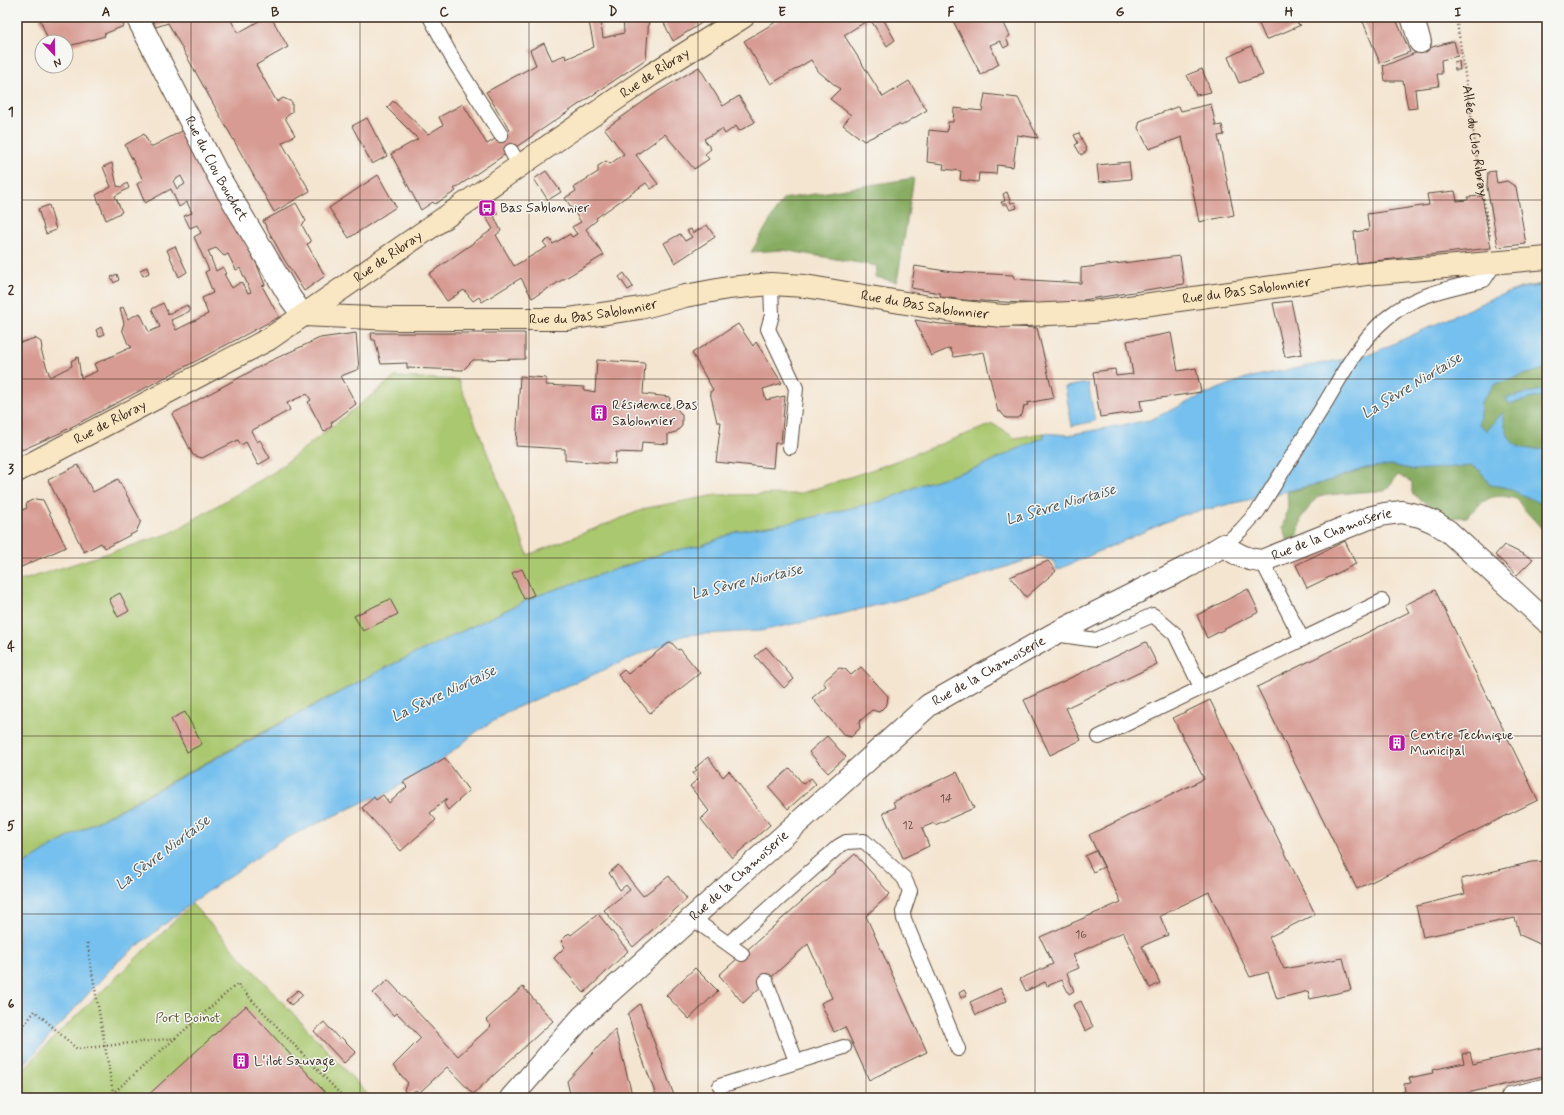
<svg xmlns="http://www.w3.org/2000/svg" width="1564" height="1115" font-family="Mynerve,sans-serif">
<style>
.green{fill:#aac86f;stroke:#727946}
.forest{fill:#87ac62;stroke:#616b40}
.water{fill:#74c0ee;stroke:#587586}
.building{fill:#d79b93;fill-rule:evenodd}
.lines{fill:none;stroke-linecap:round;stroke-linejoin:round}
.lane-casing{stroke:#574639;stroke-width:16}
.street-casing{stroke:#574639;stroke-width:24}
.secondary-casing{stroke:#574639;stroke-width:24}
.path{stroke:#574639;stroke-width:2.5;stroke-dasharray:1 3;stroke-linecap:butt}
.lane{stroke:#fff;stroke-width:14}
.street{stroke:#fff;stroke-width:22}
.secondary{stroke:#f9e7c3;stroke-width:22}
.grid{fill:none;stroke:#3b2a1e;stroke-width:1;stroke-opacity:0.55}
.labels{text-anchor:middle;dominant-baseline:central;stroke-width:3;stroke-linejoin:round;paint-order:stroke}
.number-label{font-size:12px;fill:#62463b}
.street-label{font-size:14px;fill:#3b2a1e;stroke:#f6f6f2}
.poi-label{font-size:14px;fill:#3b2a1e;stroke:#f6f6f2;text-anchor:start}
.park-label{font-size:14px;fill:#5c5936;stroke:#f6f6f2}
.water-label{font-size:15px;font-style:italic;fill:#4c575c;stroke:#f6f6f2}
.neatline{fill:none;stroke:#3b2a1e;stroke-width:1.5}
.grid-label{font-size:13px;text-anchor:middle;font-weight:bold;fill:#3b2a1e}
</style>
<rect width="100%" height="100%" fill="#f6f6f2"/>
<filter id="ink" filterUnits="userSpaceOnUse"><feTurbulence type="fractalNoise" baseFrequency=".025" numOctaves="2"/><feDisplacementMap in="SourceGraphic" scale="8" xChannelSelector="R" yChannelSelector="G"/><feConvolveMatrix kernelMatrix="1 2 1 2 8 2 1 2 1" color-interpolation-filters="sRGB"/></filter>
<filter id="wash" filterUnits="userSpaceOnUse"><feTurbulence type="fractalNoise" baseFrequency=".012" numOctaves="4" result="noise"/><feDisplacementMap in="SourceGraphic" scale="16" xChannelSelector="R" yChannelSelector="G"/><feGaussianBlur stdDeviation="0.9" result="paint"/><feColorMatrix in="noise" values="0 0 0 0 0 0 0 0 0 0 0 0 0 0 0 0 0 1.4 0 .05"/><feComposite in="paint" operator="in"/></filter>
<g filter="url(#wash)">
<rect width="100%" height="100%" fill="#f4e5d0"/>
<path class="green" d="M 395,377 L 458,380 L 528,555 L 647,508 L 716,495 L 799,494 L 880,467 L 993,424 L 1015,438 L 1044,433 L 1044,437 L 979,467 L 920,485 L 889,499 L 793,522 L 738,531 L 703,545 L 667,552 L 536,596 L 383,669 L 248,740 L 56,844 L 17,869 L 17,582 L 171,533 L 274,472 Z
M 192,904 L 371,1098 L 17,1098 L 17,1078 L 39,1052 Z"/>
<path class="forest" d="M 914,178 L 897,282 L 875,277 L 877,266 L 783,250 L 751,252 L 783,199 Z
M 1547,283 L 1547,534 L 1522,507 L 1517,499 C 1490,492 1485,499 1467,517 L 1446,518 L 1412,493 L 1412,482 L 1398,475 L 1385,491 L 1359,492 L 1318,496 L 1301,518 L 1298,536 L 1287,540 L 1282,528 L 1288,509 L 1287,492 L 1322,483 L 1366,468 L 1391,465 L 1415,470 L 1478,424 L 1481,402 L 1495,383 L 1523,374 L 1521,288 Z"/>
<path class="water" d="M 1547,285 L 1547,368 L 1495,384 L 1481,402 L 1479,424 L 1487,431 L 1503,412 C 1507,445 1514,451 1547,449 L 1547,506 L 1505,487 L 1490,485 L 1480,470 L 1471,466 L 1415,470 L 1391,465 L 1366,468 L 1322,483 L 1182,515 L 1057,570 L 1053,561 L 1038,556 L 935,591 L 845,613 L 760,631 L 685,635 L 511,710 L 476,732 L 445,758 L 376,800 L 374,797 L 282,840 L 194,901 L 116,963 L 17,1072 L 17,869 L 56,844 L 383,669 L 536,596 L 667,552 L 703,545 L 738,531 L 793,522 L 889,499 L 920,485 L 979,467 L 1044,437 L 1044,433 L 1068,435 L 1150,420 L 1203,395 L 1246,378 L 1371,354 L 1493,298 L 1521,288 Z
M 1088,383 L 1095,421 L 1072,426 L 1065,387 Z
M 1547,389 L 1547,395 L 1509,404 L 1506,398 Z"/>
<g id="blocks">
<path class="building" d="M 39,17 L 120,17 L 124,26 L 104,34 L 105,36 L 69,46 L 67,40 L 49,42 Z
M 150,17 L 229,17 L 238,33 L 266,17 L 271,17 L 288,47 L 256,65 L 277,102 L 283,98 L 292,102 L 292,112 L 285,118 L 295,135 L 282,143 L 310,191 L 274,212 L 168,23 L 156,27 Z
M 588,17 L 600,17 L 603,38 L 624,33 L 623,17 L 649,17 L 646,59 L 454,189 L 456,191 L 435,204 L 433,202 L 421,210 L 391,154 L 418,139 L 387,108 L 393,101 L 428,134 L 443,125 L 439,117 L 463,104 L 487,144 L 510,130 L 486,92 L 536,65 L 530,50 L 544,43 L 552,60 L 565,55 L 566,59 L 594,47 Z
M 665,17 L 711,17 L 673,41 L 662,19 Z
M 784,17 L 882,17 L 895,40 L 887,46 L 870,19 L 844,35 L 883,97 L 909,81 L 927,110 L 901,126 L 899,124 L 864,141 L 843,125 L 851,115 L 830,99 L 840,89 L 819,72 L 811,60 L 771,84 L 744,41 Z
M 951,17 L 976,17 L 977,20 L 984,17 L 1001,17 L 1010,36 L 1006,38 L 1009,45 L 1004,48 L 1000,41 L 990,45 L 999,64 L 981,75 Z
M 1253,17 L 1295,17 L 1298,24 L 1301,25 L 1266,40 L 1260,26 Z
M 1361,17 L 1395,17 L 1410,52 L 1380,63 Z
M 1454,41 L 1458,56 L 1441,60 L 1442,74 L 1437,74 L 1439,86 L 1415,89 L 1417,108 L 1408,109 L 1403,81 L 1385,81 L 1383,65 L 1384,66 L 1425,49 Z
M 1251,46 L 1263,75 L 1239,83 L 1228,57 Z
M 1459,61 L 1460,70 L 1455,70 L 1454,62 Z
M 699,67 L 723,106 L 739,96 L 755,122 L 739,131 L 736,126 L 725,134 L 722,129 L 704,139 L 711,149 L 705,154 L 709,159 L 694,169 L 665,134 L 636,155 L 658,184 L 651,189 L 646,183 L 596,218 L 597,220 L 586,229 L 604,255 L 532,298 L 521,278 L 482,302 L 479,297 L 473,301 L 464,290 L 447,301 L 429,274 L 493,229 L 484,214 L 494,207 L 498,214 L 494,216 L 501,231 L 496,235 L 514,266 L 547,247 L 543,242 L 550,239 L 553,244 L 570,234 L 572,237 L 577,234 L 572,227 L 581,222 L 565,198 L 576,191 L 574,187 L 598,172 L 598,166 L 606,161 L 610,164 L 624,154 L 605,129 L 657,92 Z
M 1202,69 L 1211,92 L 1196,95 L 1187,75 Z
M 985,94 L 1018,98 L 1038,138 L 1017,135 L 1013,167 L 997,165 L 996,174 L 979,173 L 978,182 L 960,180 L 961,171 L 943,169 L 944,164 L 927,162 L 929,130 L 947,132 L 948,122 L 953,122 L 954,108 L 982,111 Z
M 1211,104 L 1216,126 L 1222,125 L 1224,135 L 1218,136 L 1234,215 L 1199,222 L 1182,137 L 1149,149 L 1138,128 L 1140,121 L 1179,106 L 1181,111 Z
M 367,118 L 387,156 L 372,164 L 352,126 Z
M 184,130 L 257,265 L 265,285 L 262,286 L 279,317 L 60,433 L 22,450 L 17,439 L 17,344 L 35,338 L 41,342 L 42,349 L 41,350 L 50,377 L 72,366 L 71,361 L 78,357 L 81,378 L 97,371 L 94,364 L 132,347 L 128,344 L 122,329 L 124,323 L 120,309 L 123,307 L 128,319 L 140,313 L 149,332 L 160,327 L 152,309 L 163,303 L 168,314 L 187,305 L 190,311 L 171,320 L 176,330 L 208,314 L 202,298 L 213,293 L 205,272 L 209,270 L 194,237 L 201,233 L 197,225 L 190,228 L 184,216 L 192,213 L 187,202 L 179,207 L 171,189 L 145,203 L 137,184 L 143,180 L 125,145 L 144,134 L 151,147 ZM 181,176 L 185,184 L 177,189 L 173,181 ZM 216,248 L 224,256 L 228,254 L 236,270 L 240,268 L 251,292 L 248,293 L 241,282 L 232,288 L 224,274 L 226,274 L 223,267 L 216,271 L 208,251 Z
M 1079,133 L 1087,151 L 1081,155 L 1075,145 L 1078,143 L 1074,135 Z
M 1129,162 L 1131,179 L 1099,182 L 1097,165 Z
M 112,163 L 117,186 L 122,187 L 127,183 L 129,188 L 115,196 L 122,212 L 106,220 L 96,195 L 111,187 L 103,167 Z
M 546,171 L 561,192 L 548,200 L 534,179 Z
M 1495,171 L 1497,183 L 1507,181 L 1516,187 L 1526,244 L 1498,247 L 1487,187 L 1488,172 Z
M 378,175 L 396,207 L 349,238 L 329,208 Z
M 1455,191 L 1457,201 L 1468,200 L 1468,197 L 1482,196 L 1491,248 L 1357,263 L 1354,232 L 1369,230 L 1367,214 L 1429,205 L 1427,194 Z
M 1007,192 L 1011,203 L 1015,202 L 1017,208 L 1010,210 L 1007,204 L 1002,204 L 1001,202 L 1005,201 L 1003,194 Z
M 296,203 L 306,221 L 302,225 L 311,242 L 307,244 L 325,276 L 304,291 L 284,259 L 263,221 Z
M 49,205 L 56,230 L 46,234 L 38,209 Z
M 707,225 L 715,237 L 675,263 L 664,243 L 680,234 L 685,241 L 692,237 L 687,231 L 691,229 L 693,233 Z
M 175,246 L 187,272 L 179,277 L 167,250 Z
M 1180,256 L 1184,284 L 1083,300 L 1082,306 L 964,300 L 941,297 L 940,293 L 911,288 L 915,266 L 952,272 L 1013,275 L 1014,279 L 1081,283 L 1081,268 Z
M 147,267 L 149,273 L 143,276 L 140,270 Z
M 624,273 L 633,287 L 628,290 L 619,277 Z
M 117,274 L 119,280 L 114,283 L 111,277 Z
M 1291,301 L 1302,354 L 1285,357 L 1273,303 Z
M 915,320 L 940,324 L 1037,328 L 1054,398 L 1027,403 L 1028,405 L 1024,406 L 1022,415 L 1017,418 L 1006,418 L 1000,411 L 998,412 L 984,352 L 954,357 L 950,348 L 931,356 Z
M 738,324 L 753,346 L 756,342 L 782,383 L 763,389 L 766,400 L 785,396 L 781,443 L 775,443 L 773,468 L 716,462 L 721,422 L 717,422 L 710,392 L 713,390 L 692,353 Z
M 101,327 L 104,334 L 99,337 L 96,330 Z
M 356,333 L 359,369 L 341,376 L 356,404 L 331,423 L 332,426 L 324,432 L 308,402 L 311,400 L 307,394 L 287,403 L 290,410 L 251,431 L 257,442 L 260,440 L 270,458 L 258,465 L 246,442 L 241,445 L 238,440 L 202,458 L 193,455 L 172,414 L 268,362 L 320,338 Z
M 371,333 L 525,333 L 525,359 L 473,360 L 463,370 L 407,368 L 407,363 L 381,364 L 375,340 L 372,340 Z
M 1171,333 L 1178,371 L 1196,368 L 1201,392 L 1140,401 L 1142,411 L 1100,417 L 1093,372 L 1115,369 L 1116,376 L 1133,374 L 1127,341 Z
M 597,360 L 645,363 L 643,394 L 670,397 L 669,406 L 677,409 L 682,415 L 682,426 L 676,432 L 668,434 L 668,444 L 642,442 L 641,453 L 616,452 L 615,464 L 565,460 L 565,449 L 516,446 L 520,376 L 546,378 L 546,385 L 584,387 L 584,390 L 595,392 Z
M 78,465 L 93,492 L 118,479 L 141,521 L 136,532 L 105,548 L 101,543 L 84,552 L 48,480 Z
M 35,499 L 43,500 L 66,547 L 19,568 L 17,564 L 17,512 L 27,508 L 26,505 L 28,502 Z
M 1345,541 L 1356,564 L 1307,588 L 1296,565 Z
M 1504,545 L 1533,559 L 1517,575 L 1495,555 Z
M 1048,561 L 1056,571 L 1026,597 L 1010,577 Z
M 522,569 L 534,595 L 524,599 L 512,573 Z
M 1248,589 L 1259,612 L 1207,638 L 1197,615 Z
M 1435,590 L 1538,800 L 1357,889 L 1257,687 L 1409,612 L 1405,605 Z
M 120,593 L 129,611 L 118,617 L 109,599 Z
M 390,599 L 398,614 L 363,631 L 354,616 Z
M 670,642 L 671,642 L 678,650 L 680,649 L 700,673 L 650,713 L 618,675 L 624,670 L 628,674 Z
M 1146,642 L 1157,664 L 1066,708 L 1081,740 L 1050,755 L 1024,700 Z
M 766,647 L 794,679 L 784,688 L 755,656 Z
M 861,667 L 888,696 L 887,704 L 879,712 L 872,710 L 859,722 L 860,728 L 851,737 L 844,735 L 812,698 L 826,686 L 823,682 L 839,668 L 845,669 L 851,675 Z
M 1210,700 L 1315,914 L 1269,937 L 1284,969 L 1343,958 L 1351,990 L 1310,999 L 1308,991 L 1277,999 L 1268,972 L 1250,977 L 1209,892 L 1160,916 L 1168,935 L 1142,946 L 1160,983 L 1150,988 L 1123,932 L 1073,955 L 1079,968 L 1067,973 L 1074,991 L 1069,994 L 1062,980 L 1047,986 L 1045,982 L 1026,991 L 1020,979 L 1053,964 L 1040,937 L 1121,902 L 1089,835 L 1204,779 L 1173,718 Z
M 185,712 L 202,744 L 187,752 L 171,719 Z
M 827,736 L 846,757 L 828,773 L 809,752 Z
M 708,757 L 723,777 L 729,771 L 770,825 L 732,858 L 701,819 L 709,811 L 690,786 L 698,779 L 693,773 L 697,770 L 695,768 Z
M 445,758 L 469,791 L 448,810 L 444,804 L 447,798 L 430,813 L 436,820 L 401,851 L 362,808 L 374,797 L 376,800 L 383,795 L 389,803 L 407,787 L 403,782 Z
M 790,768 L 803,784 L 811,778 L 816,784 L 788,809 L 769,787 Z
M 957,772 L 974,808 L 935,825 L 934,823 L 922,828 L 929,846 L 903,858 L 883,813 L 896,807 L 893,802 Z
M 1096,851 L 1104,867 L 1093,872 L 1085,856 Z
M 855,854 L 890,894 L 866,916 L 927,1052 L 869,1080 L 845,1027 L 834,1032 L 821,1003 L 832,998 L 808,944 L 743,1003 L 719,975 Z
M 1547,861 L 1547,944 L 1542,945 L 1520,935 L 1515,918 L 1423,937 L 1416,906 L 1465,894 L 1461,879 L 1532,862 Z
M 618,865 L 643,896 L 669,876 L 687,899 L 633,947 L 604,910 L 630,890 L 626,885 L 620,890 L 609,873 Z
M 598,914 L 628,951 L 584,993 L 554,958 L 565,947 L 561,941 L 569,933 L 571,935 Z
M 695,968 L 718,991 L 689,1019 L 666,995 Z
M 388,980 L 458,1056 L 491,1026 L 486,1020 L 523,987 L 553,1021 L 473,1094 L 447,1067 L 419,1093 L 416,1090 L 409,1094 L 405,1092 L 404,1089 L 408,1083 L 393,1066 L 421,1038 L 397,1013 L 394,1016 L 373,993 Z
M 1001,988 L 1007,1001 L 976,1015 L 970,1002 Z
M 298,990 L 303,995 L 291,1005 L 286,1000 Z
M 964,990 L 967,995 L 961,998 L 959,993 Z
M 1081,1001 L 1093,1027 L 1085,1031 L 1073,1005 Z
M 640,1004 L 675,1098 L 657,1098 L 637,1044 L 628,1014 Z
M 246,1006 L 330,1098 L 145,1098 L 227,1023 Z
M 324,1022 L 339,1039 L 341,1037 L 356,1052 L 344,1063 L 314,1031 Z
M 615,1029 L 633,1098 L 571,1098 L 567,1081 Z
M 1545,1047 L 1547,1057 L 1547,1075 L 1445,1098 L 1394,1098 L 1393,1095 L 1405,1091 L 1404,1084 L 1411,1083 L 1409,1078 L 1433,1073 L 1432,1070 L 1464,1063 L 1462,1054 L 1470,1052 L 1473,1064 Z"/>
</g>
</g>
<g filter="url(#ink)">
<use href="#blocks" fill-opacity="0" stroke="#574639" stroke-width="1"/>
<g class="lines">
<defs>
<path id="lane" d="M 430,17 L 455,63 L 501,135
M 511,151 L 519,165
M 771,284 L 772,315 L 768,329 L 796,388 L 790,447
M 1224,545 L 1241,530 L 1258,511 C 1280,476 1302,440 1324,405 C 1344,372 1363,333 1396,311 C 1421,293 1455,287 1484,280 L 1495,263
M 1262,561 L 1302,639
M 1054,634 L 1096,640 L 1153,615 L 1175,634 L 1201,687
M 1099,737 L 1382,601
M 692,918 L 742,954
M 728,944 L 839,846 L 846,842 L 864,841 L 904,878 L 910,891 L 903,912 L 904,919 L 958,1049
M 766,981 L 796,1061
M 720,1086 L 844,1047"/>
<g id="street">
<path id="s2" d="M 137,17 L 220,179 L 291,299 L 303,315"/>
<path d="M 1412,17 L 1420,42"/>
<path id="s3" d="M 511,1098 L 582,1017 L 929,705 L 1054,634 L 1191,565 L 1224,545 C 1236,555 1247,560 1262,561 L 1369,518 L 1385,514 L 1402,512 L 1420,516 L 1434,522 L 1448,531 L 1547,622"/>
<path d="M 1512,1098 L 1547,1089"/>
</g>
<g id="secondary">
<path id="s4" d="M 303,315 L 394,319 L 568,319 L 640,308 L 685,296 L 728,288 L 771,284 L 805,286 L 953,311 L 1003,316 L 1093,312 L 1366,274 L 1547,258"/>
<path id="s5" d="M 17,471 L 269,339 L 651,75 L 743,17"/>
</g>
</defs>
<use href="#lane" class="lane-casing"/>
<use href="#street" class="street-casing"/>
<use href="#secondary" class="secondary-casing"/>
<g class="path">
<path id="s1" d="M 1456,17 C 1468,90 1477,163 1490,236"/>
<path d="M 87,943 L 113,1092"/>
<path d="M 17,1034 L 35,1011 L 77,1049 L 176,1038"/>
<path d="M 114,1098 L 113,1093 L 237,984 L 344,1098"/>
</g>
<use href="#lane" class="lane"/>
<use href="#street" class="street"/>
<use href="#secondary" class="secondary"/>
</g>
</g>
<path class="grid" d="M 191,17 L 191,1098M 360,17 L 360,1098M 529,17 L 529,1098M 698,17 L 698,1098M 866,17 L 866,1098M 1035,17 L 1035,1098M 1204,17 L 1204,1098M 1373,17 L 1373,1098M 17,200 L 1547,200M 17,379 L 1547,379M 17,558 L 1547,558M 17,736 L 1547,736M 17,914 L 1547,914"/>
<defs>
<symbol id="bus-square" viewBox="-11 -11 22 22"><rect x="-9" y="-9" width="18" height="18" rx="4" fill="#b5179e" stroke="#f6f6f2"/><path d="M-5-6H5V4H4V6H2V4H-2V6H-4V4H-5ZM-3.5-4V0h7V-4ZM-3.5 1.2v1.5H-2V1.2ZM2 1.2v1.5H3.5V1.2Z" fill="#fff"/></symbol>
<symbol id="building-square" viewBox="-11 -11 22 22"><rect x="-9" y="-9" width="18" height="18" rx="4" fill="#b5179e" stroke="#f6f6f2"/><path d="M-4-6H4V6H1V3H-1V6H-4ZM-2.5-4.3h1.7v1.8h-1.7ZM.8-4.3h1.7v1.8H.8ZM-2.5-1h1.7V.8h-1.7ZM.8-1h1.7V.8H.8Z" fill="#fff"/></symbol>
</defs>
<g fill-rule="evenodd">
<use href="#bus-square" x="477" y="198" width="20" height="20"/>
<use href="#building-square" x="589" y="403" width="20" height="20"/>
<use href="#building-square" x="1387" y="733" width="20" height="20"/>
<use href="#building-square" x="231" y="1051" width="20" height="20"/>
</g>
<g class="labels">
<g class="number-label">
<text x="946" y="799">14</text>
<text x="908" y="826">12</text>
<text x="1081" y="935">16</text>
</g>
<g class="street-label">
<text stroke="none"><textPath href="#s5" startOffset="753">Rue de Ribray</textPath></text>
<text stroke="none"><textPath href="#s1" startOffset="125">Allée du Clos Ribray</textPath></text>
<text stroke="none"><textPath href="#s2" startOffset="171">Rue du Clou Bouchet</textPath></text>
<text stroke="none"><textPath href="#s5" startOffset="429">Rue de Ribray</textPath></text>
<text stroke="none"><textPath href="#s4" startOffset="951">Rue du Bas Sablonnier</textPath></text>
<text stroke="none"><textPath href="#s4" startOffset="627">Rue du Bas Sablonnier</textPath></text>
<text stroke="none"><textPath href="#s4" startOffset="291">Rue du Bas Sablonnier</textPath></text>
<text stroke="none"><textPath href="#s5" startOffset="105">Rue de Ribray</textPath></text>
<text stroke="none"><textPath href="#s3" startOffset="1027">Rue de la Chamoiserie</textPath></text>
<text stroke="none"><textPath href="#s3" startOffset="643">Rue de la Chamoiserie</textPath></text>
<text stroke="none"><textPath href="#s3" startOffset="319">Rue de la Chamoiserie</textPath></text>
</g>
<g class="poi-label">
<text x="500" y="208">Bas Sablonnier</text>
<text x="612" y="405">Résidence Bas<tspan x="612" dy="16">Sablonnier</tspan></text>
<text x="1410" y="735">Centre Technique<tspan x="1410" dy="16">Municipal</tspan></text>
<text x="254" y="1061">L'ilot Sauvage</text>
</g>
<g class="park-label">
<text x="188" y="1018">Port Boinot</text>
</g>
<g class="water-label">
<text transform="translate(1412 386) rotate(-31)">La Sèvre Niortaise</text>
<text transform="translate(1061 505) rotate(-16)">La Sèvre Niortaise</text>
<text transform="translate(747 582) rotate(-13)">La Sèvre Niortaise</text>
<text transform="translate(444 694) rotate(-25)">La Sèvre Niortaise</text>
<text transform="translate(163 853) rotate(-37)">La Sèvre Niortaise</text>
</g>
</g>
<rect width="1564" height="1115" fill="none" stroke="#f6f6f2" stroke-width="44"/>
<g transform="translate(54 54) rotate(158)"><circle r="19" fill="#f6f6f2" stroke="#aba49d"/>
<path d="M0-3L7 15L0 10L-7 15Z" fill="#b5179e"/>
<text y="-6" font-size="11" font-weight="bold" text-anchor="middle" fill="#3b2a1e">N</text>
</g>
<rect x="22" y="22" width="1520" height="1071" class="neatline"/>
<g class="grid-label">
<text x="106" y="16">A</text>
<text x="275" y="16">B</text>
<text x="444" y="16">C</text>
<text x="613" y="16">D</text>
<text x="782" y="16">E</text>
<text x="951" y="16">F</text>
<text x="1120" y="16">G</text>
<text x="1289" y="16">H</text>
<text x="1458" y="16">I</text>
<text x="11" y="116">1</text>
<text x="11" y="294">2</text>
<text x="11" y="473">3</text>
<text x="11" y="651">4</text>
<text x="11" y="830">5</text>
<text x="11" y="1008">6</text>
</g>
</svg>
